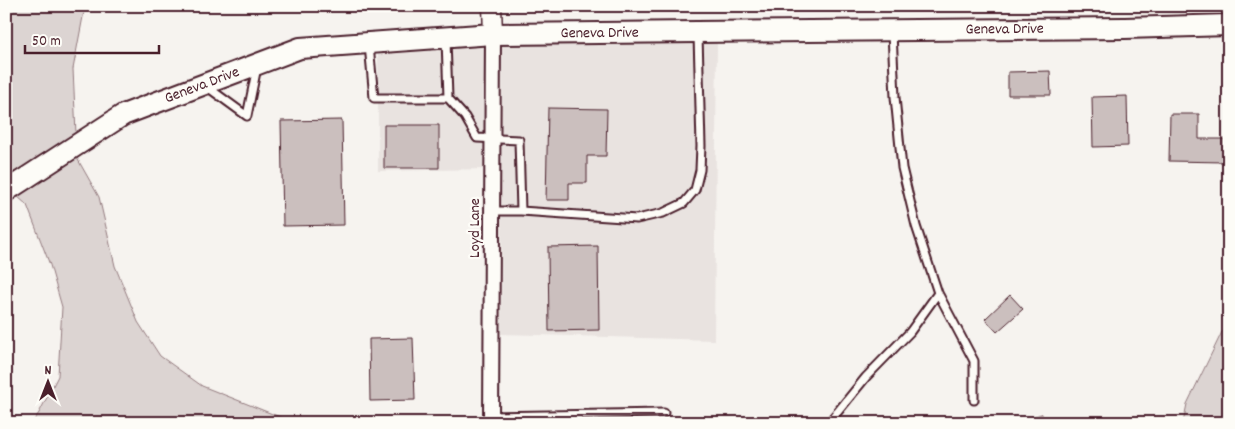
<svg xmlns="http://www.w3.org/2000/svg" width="1235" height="429" font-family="Dekko,sans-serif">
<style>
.built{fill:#e9e3e0}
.green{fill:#dcd4d2;stroke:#937a7e}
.building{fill:#cbbfbe;stroke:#4a1f2b}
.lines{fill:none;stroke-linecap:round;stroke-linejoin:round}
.service-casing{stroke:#4a1f2b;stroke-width:11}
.minor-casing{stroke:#4a1f2b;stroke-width:18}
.tertiary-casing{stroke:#4a1f2b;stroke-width:21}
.secondary-casing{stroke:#4a1f2b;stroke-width:24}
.service{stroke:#fdfcf7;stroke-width:7}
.minor{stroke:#fdfcf7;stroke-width:14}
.tertiary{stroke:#fdfcf7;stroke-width:18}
.secondary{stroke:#fdfcf7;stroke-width:20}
.labels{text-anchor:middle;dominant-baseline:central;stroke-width:4.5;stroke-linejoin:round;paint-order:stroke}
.street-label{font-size:16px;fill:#4a1f2b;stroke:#fdfcf7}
</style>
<rect width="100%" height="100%" fill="#f6f3ef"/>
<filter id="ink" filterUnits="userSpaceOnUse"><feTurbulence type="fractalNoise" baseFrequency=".02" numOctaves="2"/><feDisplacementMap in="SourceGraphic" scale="10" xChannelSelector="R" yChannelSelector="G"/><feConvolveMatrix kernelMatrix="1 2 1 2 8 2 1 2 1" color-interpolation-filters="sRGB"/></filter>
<g filter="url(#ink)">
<path class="built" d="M 717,42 L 714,340 L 501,334 L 502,45 Z
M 488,46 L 489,169 L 378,171 L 378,48 Z"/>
<path class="green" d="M 6,6 L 85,6 L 73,69 L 76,134 L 6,180 Z
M 77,158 L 99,197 L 115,266 L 138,322 L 160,356 L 202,386 L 295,423 L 32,423 L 39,413 L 58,376 L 62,307 L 50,265 L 27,205 L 17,196 Z
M 1229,328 L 1229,423 L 1183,423 L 1187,404 L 1222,332 Z"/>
<path class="building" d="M 1050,71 L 1051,95 L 1008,95 L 1008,72 Z
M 1127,96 L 1128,146 L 1093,147 L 1092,97 Z
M 548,108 L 607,109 L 606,156 L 587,156 L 587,183 L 569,183 L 569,200 L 546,200 Z
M 1170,114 L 1199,114 L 1199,139 L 1224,139 L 1224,162 L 1169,161 Z
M 342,120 L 344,225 L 283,226 L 281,121 Z
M 384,125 L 439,125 L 439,168 L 384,168 Z
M 598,246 L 599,330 L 549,331 L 548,247 Z
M 1010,295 L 1023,309 L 997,332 L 985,319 Z
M 413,338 L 415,400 L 370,401 L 369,339 Z
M 1042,414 L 1044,423 L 1011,423 Z"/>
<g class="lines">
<defs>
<path id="service" d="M 892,33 L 895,97 L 902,168 L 916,226 L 938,293 L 974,361 L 974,400
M 446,39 L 448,98 L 465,117 L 477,138 L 519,140 L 521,211 L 493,211
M 369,45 L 374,98 L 448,98
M 206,86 L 247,116 L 257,67
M 521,211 L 637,219 L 663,213 L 684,203 L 695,190 L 700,170 L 701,146 L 698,35
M 491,416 L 664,413
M 831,420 L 866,377 L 910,332 L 938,293"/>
<path id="minor" d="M 491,423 L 493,34"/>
<path id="tertiary" d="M 492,6 L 493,34"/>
<g id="secondary">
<path id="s1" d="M 6,191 L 123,115 L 300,48 L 493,34 L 1125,28 L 1229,25"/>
</g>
</defs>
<use href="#service" class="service-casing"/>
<use href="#minor" class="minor-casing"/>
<use href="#tertiary" class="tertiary-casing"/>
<use href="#secondary" class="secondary-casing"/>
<use href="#service" class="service"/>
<use href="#minor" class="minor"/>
<use href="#tertiary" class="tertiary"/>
<use href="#secondary" class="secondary"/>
</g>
</g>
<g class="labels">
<g class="street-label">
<text stroke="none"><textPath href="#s1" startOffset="1034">Geneva Drive</textPath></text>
<text stroke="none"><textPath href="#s1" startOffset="629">Geneva Drive</textPath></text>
<text stroke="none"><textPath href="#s1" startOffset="224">Geneva Drive</textPath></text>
<text transform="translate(475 228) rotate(-90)">Loyd Lane</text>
</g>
</g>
<rect width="1235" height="429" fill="none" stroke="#fdfcf7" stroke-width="25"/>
<rect x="12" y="12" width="1210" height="404" fill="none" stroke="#4a1f2b" stroke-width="2" filter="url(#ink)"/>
<g transform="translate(48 382)" stroke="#fdfcf7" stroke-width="4" paint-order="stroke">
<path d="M0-4L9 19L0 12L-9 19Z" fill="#4a1f2b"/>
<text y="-8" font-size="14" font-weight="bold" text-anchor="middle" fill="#4a1f2b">N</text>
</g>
<path d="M25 45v8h134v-8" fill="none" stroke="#4a1f2b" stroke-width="2.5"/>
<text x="32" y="45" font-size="15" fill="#4a1f2b" stroke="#fdfcf7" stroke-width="4" paint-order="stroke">50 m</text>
</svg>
